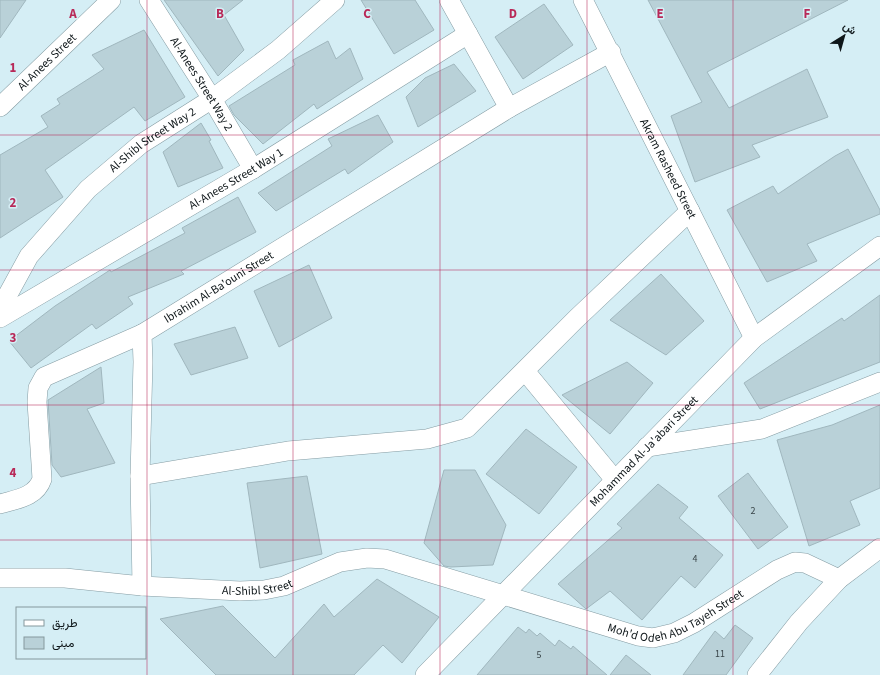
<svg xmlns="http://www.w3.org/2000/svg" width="880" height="675" font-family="'Source Sans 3',Vazirmatn,sans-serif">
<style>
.building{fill:#b9d1d8;stroke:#a0b7be}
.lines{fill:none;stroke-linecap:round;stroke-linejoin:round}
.minor-casing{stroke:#859ca3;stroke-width:20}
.minor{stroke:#fff;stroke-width:19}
.grid{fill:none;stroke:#b82958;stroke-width:1;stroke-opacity:0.55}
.labels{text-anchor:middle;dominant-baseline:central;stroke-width:3;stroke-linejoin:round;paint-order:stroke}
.number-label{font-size:10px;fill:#394549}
.street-label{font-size:12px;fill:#0e1619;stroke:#d5eef5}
.grid-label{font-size:13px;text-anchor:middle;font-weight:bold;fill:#b82958;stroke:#d5eef5;stroke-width:3;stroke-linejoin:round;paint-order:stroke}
</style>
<rect width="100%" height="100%" fill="#d5eef5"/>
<path class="building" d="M 0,0 L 26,0 L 0,38 Z
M 164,0 L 243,0 L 224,15 L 244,50 L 218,76 Z
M 361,0 L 415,0 L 434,30 L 394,54 Z
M 648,0 L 848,0 L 707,72 L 729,108 L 807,69 L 828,117 L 752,145 L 760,157 L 695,182 L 671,116 L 702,102 Z
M 544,4 L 573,45 L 523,79 L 495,37 Z
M 144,30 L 185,97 L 145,121 L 134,107 L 45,170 L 63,197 L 0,238 L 0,155 L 48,127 L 41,116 L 60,104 L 57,99 L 104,69 L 92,55 Z
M 328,41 L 336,59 L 350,48 L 363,79 L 317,109 L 314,104 L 263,144 L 234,115 L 229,106 L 295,65 L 293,60 Z
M 454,64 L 476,91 L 418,127 L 406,97 L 425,78 Z
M 378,115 L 393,142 L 348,174 L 345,169 L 276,211 L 258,193 L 332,146 L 328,139 Z
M 201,123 L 211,140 L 209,141 L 223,168 L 178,187 L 163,152 Z
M 848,149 L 880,210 L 880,214 L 807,244 L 817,261 L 767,282 L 727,210 L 773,186 L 778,194 L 835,156 Z
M 238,197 L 256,232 L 181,271 L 184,274 L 128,297 L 133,304 L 96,329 L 92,324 L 31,368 L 9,341 L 55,306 L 110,270 L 111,272 L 185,233 L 182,228 Z
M 309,265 L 332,318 L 279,347 L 254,291 Z
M 661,274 L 704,321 L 666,355 L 610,320 Z
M 880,295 L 880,362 L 760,409 L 744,383 L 842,318 L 844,321 Z
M 235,327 L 248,358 L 191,375 L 174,344 Z
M 627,362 L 653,383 L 610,434 L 562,395 Z
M 101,367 L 104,403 L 87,409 L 115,463 L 61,477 L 52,465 L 48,400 Z
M 880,405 L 880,488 L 850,501 L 860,525 L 809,546 L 777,440 L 832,425 Z
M 526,429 L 577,467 L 539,514 L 486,474 Z
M 444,470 L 475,470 L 506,525 L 493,565 L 451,567 L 444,566 L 424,543 Z
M 748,473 L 788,527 L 758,549 L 718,496 Z
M 307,476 L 322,554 L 260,568 L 247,483 Z
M 658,484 L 688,507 L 679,518 L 723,555 L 695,588 L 681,576 L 642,620 L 610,591 L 586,609 L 558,584 L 622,528 L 617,524 Z
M 377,579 L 439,617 L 402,663 L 383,645 L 354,675 L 216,675 L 160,619 L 223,606 L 275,658 L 324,604 L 334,617 Z
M 735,625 L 753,638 L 726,675 L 683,675 L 715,631 L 724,639 Z
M 518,627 L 526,633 L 529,629 L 537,636 L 540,633 L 555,646 L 559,640 L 571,649 L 573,646 L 607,675 L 477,675 Z
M 626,655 L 651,675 L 610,675 Z"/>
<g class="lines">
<defs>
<g id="minor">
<path id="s1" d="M 149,0 L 212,99 L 253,169"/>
<path d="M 449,0 L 509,108"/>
<path id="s2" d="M 583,0 L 754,338"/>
<path id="s3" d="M 0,107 L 111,0"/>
<path id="s4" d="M 0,309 L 29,256 L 88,189 L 141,144 L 212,99 L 278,50 L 335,0"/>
<path id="s5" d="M 0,318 L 253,169 L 468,34"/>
<path d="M 525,371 L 615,480"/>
<path d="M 647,447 L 762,429 L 880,382"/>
<path d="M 140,476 L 288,451 L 427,439 L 467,428 L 576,319 L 690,211"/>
<path d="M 0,504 C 17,499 36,497 42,479 L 37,402 L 38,388 L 44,377 L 142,334"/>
<path id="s6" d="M 0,578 L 65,578 L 142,586 L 240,591 L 264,590 L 284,586 L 340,562 L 367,558 L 385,559 L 638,636 L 653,638 L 674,633 L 694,623 L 777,570 L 795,562 L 805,563 L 839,579"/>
<path id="s7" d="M 142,586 L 140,476 L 143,362 L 142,334 L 509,108 L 611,52"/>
<path id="s8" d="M 425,675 L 754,338 L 880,246"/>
<path d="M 757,675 L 799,622 L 839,579 L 880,548"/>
</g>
</defs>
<use href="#minor" class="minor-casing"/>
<use href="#minor" class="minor"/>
</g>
<path class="grid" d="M 147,0 L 147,675M 293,0 L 293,675M 440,0 L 440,675M 587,0 L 587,675M 733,0 L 733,675M 0,135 L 880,135M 0,270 L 880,270M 0,405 L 880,405M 0,540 L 880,540"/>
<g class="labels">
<g class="number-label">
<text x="753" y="511">2</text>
<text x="695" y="559">4</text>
<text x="720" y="654">11</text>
<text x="539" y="655">5</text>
</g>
<g class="street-label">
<text stroke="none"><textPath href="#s3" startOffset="65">Al-Anees Street</textPath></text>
<text stroke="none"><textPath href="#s1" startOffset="99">Al-Anees Street Way 2</textPath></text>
<text stroke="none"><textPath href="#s4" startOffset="231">Al-Shibl Street Way 2</textPath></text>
<text stroke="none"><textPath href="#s2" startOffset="189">Akram Rasheed Street</textPath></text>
<text stroke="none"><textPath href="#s5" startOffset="274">Al-Anees Street Way 1</textPath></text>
<text stroke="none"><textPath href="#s7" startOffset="342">Ibrahim Al-Ba'ouni Street</textPath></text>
<text stroke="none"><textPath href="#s8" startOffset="313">Mohammad Al-Ja'abari Street</textPath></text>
<text stroke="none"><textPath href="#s6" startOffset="258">Al-Shibl Street</textPath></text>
<text stroke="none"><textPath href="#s6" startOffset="698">Moh'd Odeh Abu Tayeh Street</textPath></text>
</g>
</g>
<g class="grid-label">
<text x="73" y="18">A</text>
<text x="220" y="18">B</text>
<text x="367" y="18">C</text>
<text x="513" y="18">D</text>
<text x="660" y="18">E</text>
<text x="807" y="18">F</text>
<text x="13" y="72">1</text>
<text x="13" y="207">2</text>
<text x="13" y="342">3</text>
<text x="13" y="477">4</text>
</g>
<rect x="16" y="607" width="130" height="52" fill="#d5eef5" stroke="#85989d"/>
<rect x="24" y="620" width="20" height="6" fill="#ffffff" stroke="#85989d"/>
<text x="52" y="627" font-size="12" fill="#0e1619">طريق</text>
<rect x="24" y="637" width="20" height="12" fill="#b9d1d8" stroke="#85989d"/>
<text x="52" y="647" font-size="12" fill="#0e1619">مبنى</text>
<g transform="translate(844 36) rotate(37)" stroke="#d5eef5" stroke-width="3" paint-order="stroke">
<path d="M0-3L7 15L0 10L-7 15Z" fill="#0e1619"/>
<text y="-6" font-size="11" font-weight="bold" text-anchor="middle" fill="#0e1619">ش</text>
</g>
</svg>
